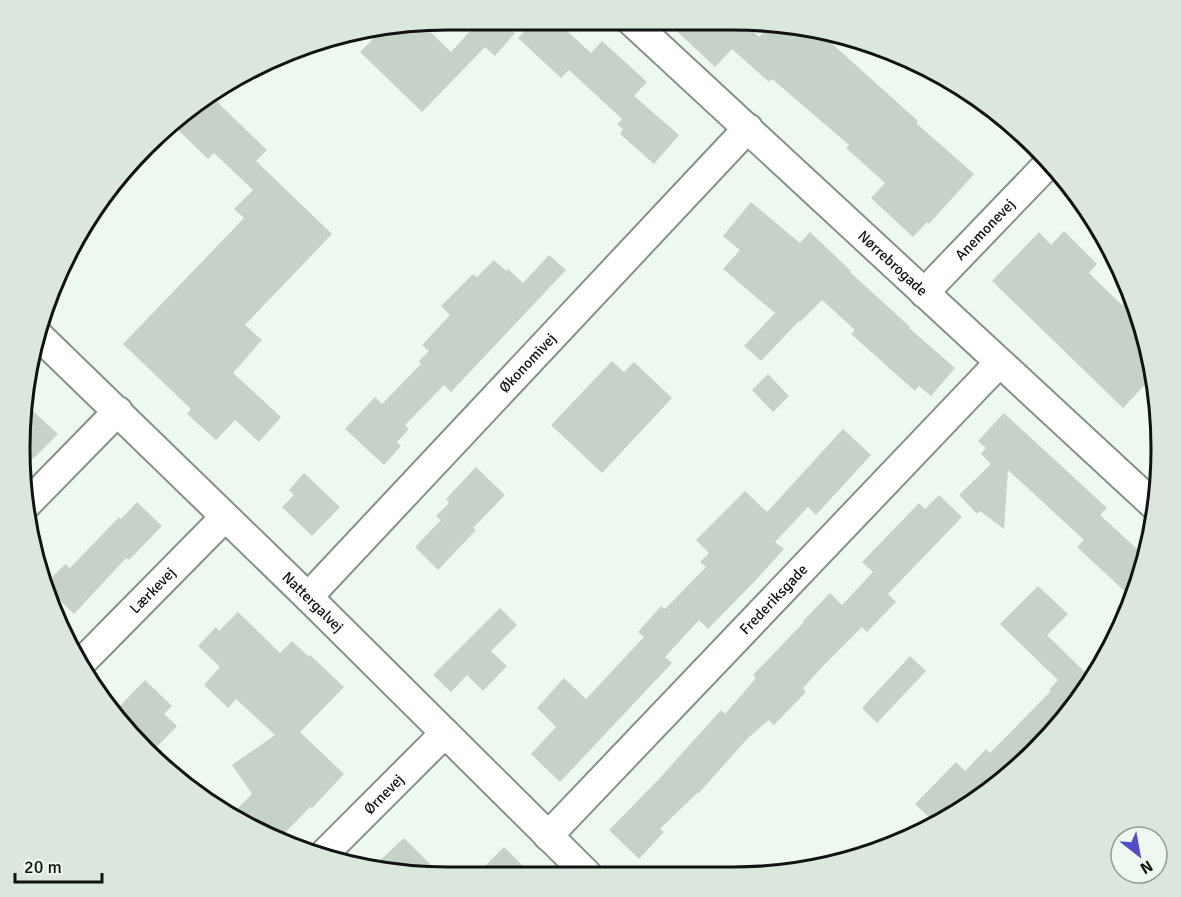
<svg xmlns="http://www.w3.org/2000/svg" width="1181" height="897" font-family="Signika,sans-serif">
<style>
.building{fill:#c6d2c9}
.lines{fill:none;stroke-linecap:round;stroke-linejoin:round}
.minor-casing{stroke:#879189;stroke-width:32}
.minor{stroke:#fff;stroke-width:28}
.labels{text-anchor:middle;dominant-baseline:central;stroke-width:4.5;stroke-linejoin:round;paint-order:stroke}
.street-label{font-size:15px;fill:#101411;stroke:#edf9f0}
.rim{fill:none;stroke:#101411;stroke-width:3}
</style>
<rect width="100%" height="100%" fill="#edf9f0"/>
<path class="building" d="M 480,20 L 500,20 L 515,33 L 495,56 L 485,47 L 422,112 L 360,52 L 384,28 L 421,23 L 451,52 Z
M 535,20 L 555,20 L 591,53 L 602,41 L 647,82 L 634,96 L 679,135 L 654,164 L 620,134 L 623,129 L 617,124 L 622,119 L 569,70 L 561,78 L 518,38 Z
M 665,20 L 742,20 L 759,37 L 772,22 L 836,33 L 829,41 L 918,121 L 916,123 L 974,174 L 929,224 L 927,222 L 913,237 L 871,198 L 885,183 L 846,148 L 849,145 L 772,79 L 769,82 L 732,49 L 715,67 Z
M 210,95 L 267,150 L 256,161 L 332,234 L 245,325 L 262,340 L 233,373 L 281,417 L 259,442 L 235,420 L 216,440 L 187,414 L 191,409 L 123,344 L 244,218 L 234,209 L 253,190 L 214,153 L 208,159 L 175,127 L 194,108 Z
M 751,202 L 800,243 L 810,232 L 851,271 L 850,272 L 910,327 L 909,328 L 955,368 L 931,396 L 919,386 L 915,391 L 851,334 L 855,330 L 822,300 L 800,322 L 799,321 L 761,361 L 744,346 L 775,313 L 723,269 L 740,250 L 723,236 Z
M 1064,231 L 1097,264 L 1089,273 L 1122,305 L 1132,294 L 1153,365 L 1154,375 L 1123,408 L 992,281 L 1039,232 L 1051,245 Z
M 549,255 L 566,270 L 451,392 L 444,385 L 405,425 L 409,429 L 397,442 L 401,446 L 384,465 L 345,429 L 375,397 L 382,404 L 421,364 L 419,361 L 429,351 L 422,345 L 450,315 L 441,306 L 473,274 L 477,277 L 494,260 L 506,271 L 508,269 L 523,283 Z
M 612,361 L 624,372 L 634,362 L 672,398 L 602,473 L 551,425 Z
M 768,374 L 789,396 L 773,412 L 752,390 Z
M 25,404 L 58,434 L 33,459 L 20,446 Z
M 1004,413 L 1107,508 L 1100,515 L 1146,557 L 1133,599 L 1077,547 L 1084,540 L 1008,470 L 1004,529 L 980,511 L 977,514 L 959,495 L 991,464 L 981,454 L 986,448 L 978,441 Z
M 843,429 L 871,455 L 816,515 L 808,507 L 775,542 L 784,549 L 755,581 L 708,629 L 699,620 L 665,657 L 672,663 L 560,782 L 531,754 L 556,727 L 537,708 L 564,678 L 586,699 L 644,637 L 638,632 L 661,606 L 665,609 L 706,567 L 700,562 L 709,553 L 696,540 L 745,491 L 767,512 Z
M 476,467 L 505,495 L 473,528 L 476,530 L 438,570 L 415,547 L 441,520 L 436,516 L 449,503 L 446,499 Z
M 304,473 L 340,507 L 312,536 L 282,507 L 294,495 L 289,490 Z
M 939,495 L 962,517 L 888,594 L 896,602 L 867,632 L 862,627 L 825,664 L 803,688 L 806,692 L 774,725 L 769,720 L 748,738 L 698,794 L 697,793 L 660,829 L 664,832 L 639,859 L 609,830 L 658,780 L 721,710 L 725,714 L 756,678 L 753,675 L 804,622 L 803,621 L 830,593 L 842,605 L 873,572 L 862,562 L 919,503 L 925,509 Z
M 137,502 L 162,526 L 129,560 L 126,558 L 74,614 L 47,588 L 45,585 L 65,564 L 70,568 L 119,517 L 121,519 Z
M 1038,586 L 1068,614 L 1047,635 L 1093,680 L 1089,687 L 1036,752 L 971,805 L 935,823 L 915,804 L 956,762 L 965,771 L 986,749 L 990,753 L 1051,691 L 1049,690 L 1058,680 L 1000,624 Z
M 500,608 L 517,625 L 491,651 L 507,666 L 483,691 L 467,675 L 451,692 L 433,675 Z
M 238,612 L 280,653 L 292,641 L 308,656 L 310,655 L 344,687 L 300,732 L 344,774 L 312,808 L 310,807 L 277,841 L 230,816 L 252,794 L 232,765 L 275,735 L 236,699 L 228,708 L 204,685 L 220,667 L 198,646 L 216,627 L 219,631 Z
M 910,656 L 926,671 L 877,723 L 862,708 Z
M 145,680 L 172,706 L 164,714 L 177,726 L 149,755 L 113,713 Z
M 404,838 L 440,874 L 392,874 L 372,868 Z
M 504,847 L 531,874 L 477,874 Z"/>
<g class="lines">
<defs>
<g id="minor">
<path id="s1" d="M 630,20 L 1156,507"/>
<path id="s2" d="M 924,293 L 1047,165"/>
<path id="s3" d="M 36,333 L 308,597 L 587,874"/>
<path d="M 27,504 L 118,411"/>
<path id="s4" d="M 308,597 L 748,128"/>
<path id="s5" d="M 81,663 L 225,517"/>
<path id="s6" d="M 548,836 L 999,363"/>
<path id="s7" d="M 323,855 L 445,733"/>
</g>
</defs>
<use href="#minor" class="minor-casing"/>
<use href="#minor" class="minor"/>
</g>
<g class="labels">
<g class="street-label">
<text stroke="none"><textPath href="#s2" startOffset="88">Anemonevej</textPath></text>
<text stroke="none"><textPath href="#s1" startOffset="358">Nørrebrogade</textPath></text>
<text stroke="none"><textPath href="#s4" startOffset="321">Økonomivej</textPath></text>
<text stroke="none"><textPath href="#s5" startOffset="102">Lærkevej</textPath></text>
<text stroke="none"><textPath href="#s6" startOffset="327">Frederiksgade</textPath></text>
<text stroke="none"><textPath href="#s3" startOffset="386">Nattergalvej</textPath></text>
<text stroke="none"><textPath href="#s7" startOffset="86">Ørnevej</textPath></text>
</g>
</g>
<path d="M0 0H1181V897H0ZM448 30H733A418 418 0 0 1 1151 448V449A418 418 0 0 1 733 867H448A418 418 0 0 1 30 449V448A418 418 0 0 1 448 30Z" fill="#dbe7de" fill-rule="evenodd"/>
<path class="rim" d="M448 30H733A418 418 0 0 1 1151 448V449A418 418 0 0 1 733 867H448A418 418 0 0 1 30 449V448A418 418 0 0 1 448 30Z"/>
<g transform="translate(1139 855) rotate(149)"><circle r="28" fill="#edf9f0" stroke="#959d97" stroke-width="1.5"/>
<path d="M0-4.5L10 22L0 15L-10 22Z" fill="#544cc4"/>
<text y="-9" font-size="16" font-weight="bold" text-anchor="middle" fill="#101411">N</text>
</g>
<path d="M15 873v9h87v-9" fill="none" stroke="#101411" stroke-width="3"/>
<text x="24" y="873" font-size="18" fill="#101411" stroke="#edf9f0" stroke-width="4.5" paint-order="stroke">20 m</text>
</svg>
